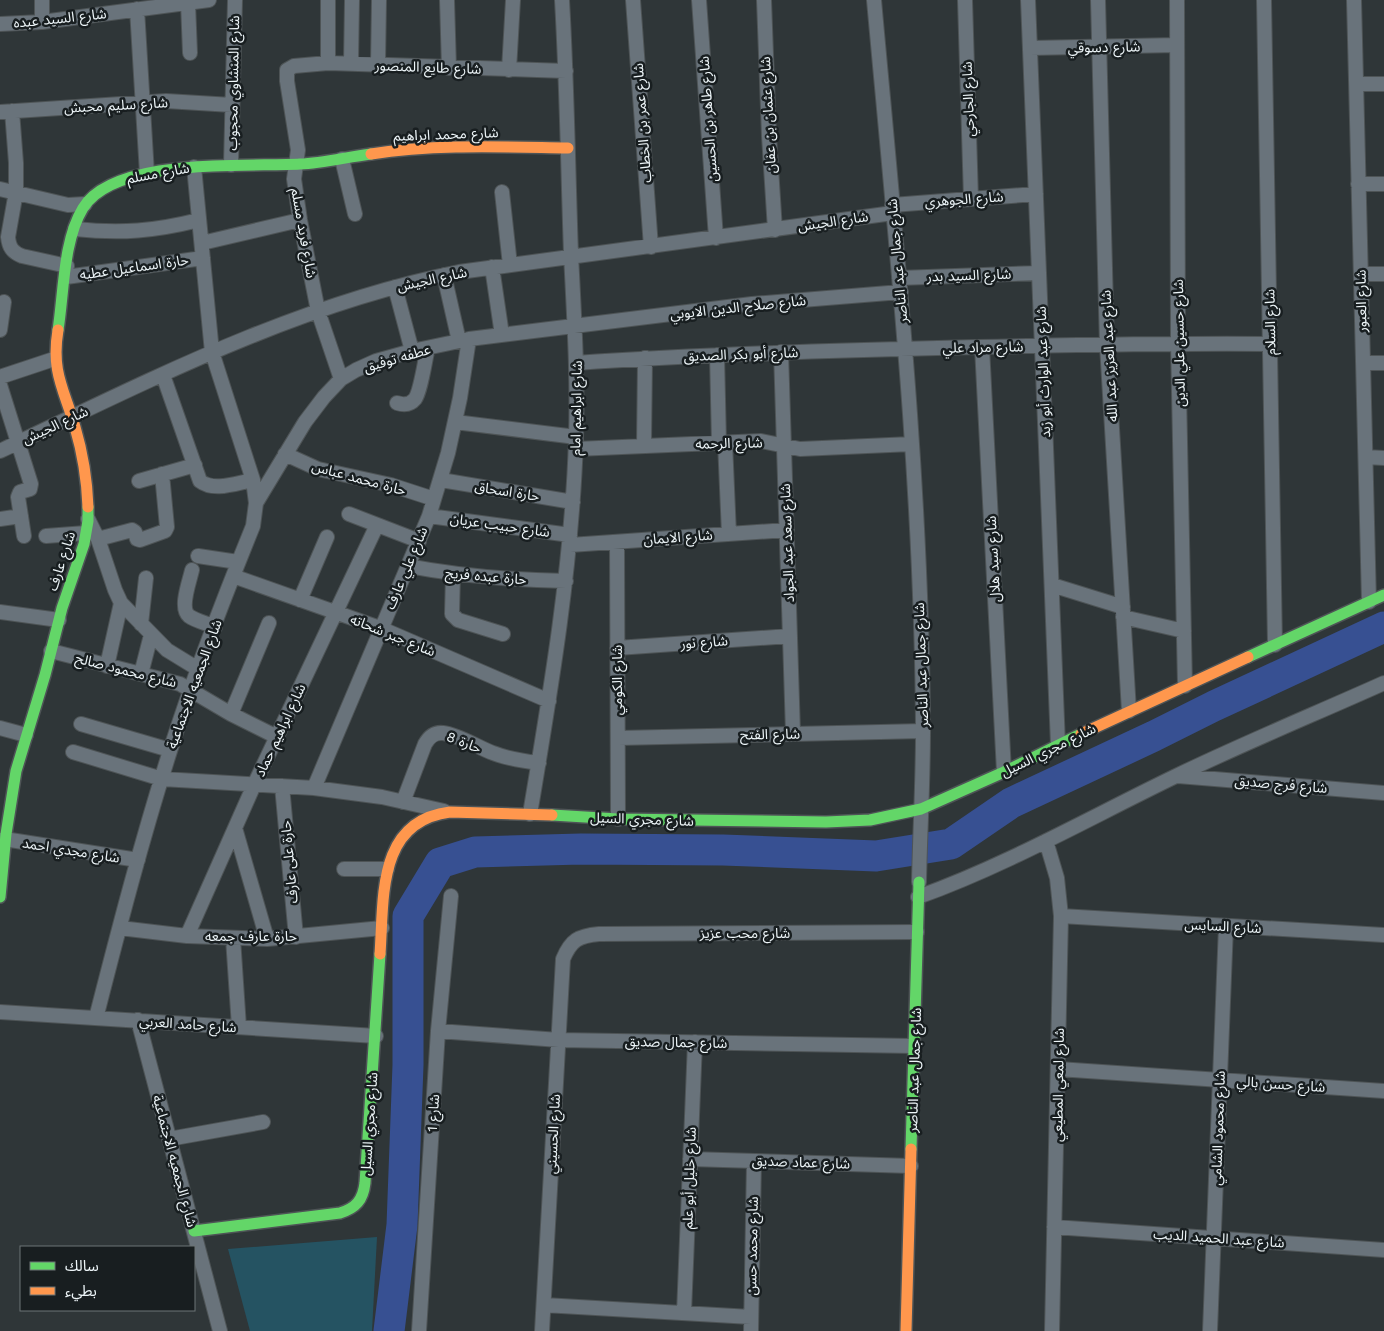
<svg xmlns="http://www.w3.org/2000/svg" width="1384" height="1331" font-family="'Work Sans','Noto Sans Arabic',sans-serif">
<style>
.green{fill:#255362}
.lines{fill:none;stroke-linecap:round;stroke-linejoin:round}
.river{stroke:#375092;stroke-width:31}
.street-casing{stroke:#4e5456;stroke-width:16}
.fast-casing{stroke:#4e5456;stroke-width:14}
.slow-casing{stroke:#4e5456;stroke-width:14}
.street{stroke:#69737b;stroke-width:14}
.fast{stroke:#63d668;stroke-width:11}
.slow{stroke:#ff974d;stroke-width:11}
.labels{text-anchor:middle;dominant-baseline:central;stroke-width:5;stroke-linejoin:round;paint-order:stroke}
.street-label{font-size:14px;fill:#edf5f8;stroke:#181e20}
</style>
<rect width="100%" height="100%" fill="#2f3638"/>
<path class="green" d="M 377,1237 L 372,1331 L 250,1331 L 228,1249 Z"/>
<g class="lines">
<path class="river" d="M 389,1331 L 402,1225 L 408,1065 L 408,916 L 440,863 L 475,852 L 581,849 L 723,850 L 876,856 L 951,844 L 1011,803 L 1154,736 L 1214,706 L 1384,627"/>
<defs>
<path id="street" d="M 328,0 L 328,63
M 447,0 L 449,68
M 633,0 L 651,247
M 699,0 L 716,238
M 764,0 L 769,136 L 775,230
M 874,0 C 896,243 922,487 923,731 C 923,782 920,832 919,882
M 965,0 L 971,199
M 1028,0 L 1058,745
M 1098,0 L 1107,345 L 1129,711
M 1177,0 L 1178,343 L 1185,686
M 1264,0 L 1275,645
M 1354,0 L 1369,602
M 188,3 L 190,53
M 137,9 L 147,174
M 42,22 L 42,0
M 0,24 L 42,22 L 209,0
M 1030,48 L 1177,45
M 351,64 L 352,0
M 378,65 L 379,0
M 509,70 L 513,0
M 1356,84 L 1384,84
M 12,111 L 16,163 L 16,192 L 8,237 C 9,247 12,252 22,256 L 67,266
M 0,112 L 166,101 L 232,105
M 342,159 L 355,214
M 231,165 L 235,0
M 1358,184 L 1384,184
M 0,189 L 68,205 L 85,204
M 502,192 L 510,265
M 892,205 L 1036,194
M 75,229 C 121,234 155,231 199,220
M 202,243 L 300,220
M 492,267 L 502,335
M 1361,274 L 1384,274
M 444,275 L 459,341
M 66,277 L 203,258
M 899,278 L 1039,273
M 395,287 L 412,351
M 0,330 L 4,302
M 982,347 L 1004,772
M 781,352 L 793,733
M 717,355 L 719,443
M 576,363 C 709,354 843,350 976,347 C 1074,345 1172,343 1270,344
M 1363,363 L 1384,363
M 163,375 L 200,481 C 214,492 236,483 253,480
M 0,377 L 54,359
M 341,379 L 318,311 L 300,220 L 294,179 L 298,150 L 287,81 L 287,70 L 294,66 L 328,63 L 566,71
M 0,385 L 31,484 L 30,489 L 20,492 L 18,497 L 24,536
M 397,403 C 403,405 410,405 415,399 C 421,391 425,359 428,348
M 455,422 L 576,437
M 725,442 L 729,534
M 644,446 L 645,358
M 576,449 L 761,441 L 800,449 L 912,444
M 0,451 C 148,381 297,304 459,272 L 893,213
M 285,454 L 318,469 L 391,485 L 434,499
M 1366,457 L 1384,458
M 441,480 L 573,502
M 139,481 L 195,465
M 256,503 L 305,422 L 324,397 L 341,379 L 356,370 L 376,361 L 412,351 L 469,339 L 752,304 L 901,292
M 349,514 L 419,541
M 429,516 L 570,535
M 0,519 L 21,516
M 88,519 L 98,539 L 115,590 L 121,603 L 167,650 L 198,669
M 46,536 L 86,533
M 98,539 L 132,530 L 135,532 L 137,539 L 140,540 L 165,531 L 167,527 L 162,474
M 617,542 L 618,819
M 570,545 L 787,530
M 198,556 L 238,562
M 408,566 C 460,576 512,580 566,581
M 192,570 C 190,580 179,608 189,616 C 196,621 206,623 215,627
M 453,574 L 452,614 L 458,620 L 503,634
M 233,576 L 380,628 L 549,701
M 1052,585 L 1123,607
M 300,600 L 327,537
M 0,612 L 59,620
M 1123,617 L 1184,631
M 141,624 L 146,578
M 617,648 L 790,636
M 51,651 L 180,684 L 231,714 L 277,737
M 107,666 L 121,603
M 141,674 L 151,635
M 231,714 L 269,623
M 81,724 L 170,750
M 0,728 L 26,735
M 618,738 L 923,731
M 73,752 L 162,779 L 314,788 L 382,797 L 444,811
M 1178,776 L 1384,793
M 282,786 L 296,937
M 314,788 L 429,516 L 448,453 L 460,398 L 469,339
M 403,802 L 425,744 C 429,737 434,732 443,733 C 459,735 479,748 493,753 C 508,759 523,761 539,763
M 530,814 C 551,689 572,565 576,439 C 578,377 574,316 571,254 C 568,170 567,85 562,0
M 235,828 L 267,939
M 4,839 L 138,860
M 1046,841 L 1057,878 L 1061,916 L 1052,1331
M 344,869 L 387,869
M 918,897 C 1007,865 1091,817 1176,776 C 1244,743 1315,714 1384,683
M 1061,916 L 1384,935
M 120,928 L 187,936 L 267,939 L 382,928
M 187,936 L 254,785 L 377,525
M 233,938 L 239,1027
M 0,1012 L 376,1036
M 96,1018 C 119,928 142,839 170,751 C 194,675 223,600 253,526 L 256,503 L 253,480 L 212,352 L 194,167
M 138,1020 L 220,1331
M 438,1031 L 559,1040 L 914,1046
M 1058,1069 L 1384,1091
M 169,1139 L 263,1122
M 690,1159 L 911,1166
M 1054,1227 L 1384,1250
M 544,1305 L 751,1317
M 684,1313 L 695,1042
M 419,1331 L 438,1031 L 451,896
M 542,1331 L 563,959 C 571,940 578,936 599,934 L 917,932
M 751,1331 L 754,1161
M 1210,1331 L 1226,926"/>
<path id="fast" d="M 58,330 C 64,292 63,241 83,208 C 114,157 246,167 300,164 C 323,163 347,157 371,154
M 1248,657 L 1384,595
M 552,815 L 618,819 L 826,822 L 870,820 L 921,809 L 1004,772 L 1081,734
M 0,897 L 6,834 L 16,771 L 45,675 L 62,608 L 84,544 L 88,521 L 88,507
M 911,1149 L 919,882
M 194,1231 L 340,1213 C 356,1208 363,1200 365,1183 L 380,954"/>
<path id="slow" d="M 371,154 C 436,144 502,147 568,148
M 58,330 C 51,372 64,389 75,427 C 83,454 87,480 88,507
M 1081,734 L 1248,657
M 380,954 C 384,897 377,821 450,812 L 552,815
M 906,1331 L 911,1149"/>
</defs>
<use href="#street" class="street-casing"/>
<use href="#fast" class="fast-casing"/>
<use href="#slow" class="slow-casing"/>
<use href="#street" class="street"/>
<use href="#fast" class="fast"/>
<use href="#slow" class="slow"/>
</g>
<g class="labels">
<g class="street-label">
<text transform="translate(60 18) rotate(-6)">شارع السيد عبده</text>
<text transform="translate(1104 47) rotate(-1)">شارع دسوقي</text>
<text transform="translate(428 67) rotate(2)">شارع طايع المنصور</text>
<text transform="translate(233 83) rotate(-89)">شارع المنشاوي محجوب</text>
<text transform="translate(968 99) rotate(-92)">شارع الجارحي</text>
<text transform="translate(116 105) rotate(-3)">شارع سليم محبش</text>
<text transform="translate(768 115) rotate(-93)">شارع عثمان بن عفان</text>
<text transform="translate(708 119) rotate(-94)">شارع طاهر بن الحسين</text>
<text transform="translate(642 123) rotate(-94)">شارع عمر بن الخطاب</text>
<text transform="translate(446 134) rotate(-2)">شارع محمد ابراهيم</text>
<text transform="translate(158 173) rotate(-10)">شارع مسلم</text>
<text transform="translate(964 199) rotate(-4)">شارع الجوهري</text>
<text transform="translate(833 221) rotate(-8)">شارع الجيش</text>
<text transform="translate(304 233) rotate(80)">شارع فريد مسلم</text>
<text transform="translate(897 261) rotate(-95)">شارع جمال عبد الناصر</text>
<text transform="translate(134 267) rotate(-8)">حارة اسماعيل عطيه</text>
<text transform="translate(969 275) rotate(-2)">شارع السيد بدر</text>
<text transform="translate(432 279) rotate(-12)">شارع الجيش</text>
<text transform="translate(1361 301) rotate(-91)">شارع العبور</text>
<text transform="translate(738 307) rotate(-6)">شارع صلاح الدين الايوبي</text>
<text transform="translate(1270 322) rotate(-91)">شارع السلام</text>
<text transform="translate(1179 343) rotate(-91)">شارع حسين علي الدين</text>
<text transform="translate(983 347) rotate(-1)">شارع مراد علي</text>
<text transform="translate(741 354) rotate(-2)">شارع أبو بكر الصديق</text>
<text transform="translate(1109 356) rotate(-93)">شارع عبد العزيز عبد الله</text>
<text transform="translate(397 358) rotate(-16)">عطفه توفيق</text>
<text transform="translate(1043 372) rotate(-92)">شارع عبد الوارث أبو زيد</text>
<text transform="translate(576 408) rotate(-89)">شارع ابراهيم امام</text>
<text transform="translate(55 425) rotate(-25)">شارع الجيش</text>
<text transform="translate(729 443) rotate(-1)">شارع الرحمه</text>
<text transform="translate(359 478) rotate(15)">حارة محمد عباس</text>
<text transform="translate(507 491) rotate(9)">حارة اسحاق</text>
<text transform="translate(500 525) rotate(8)">شارع حبيب عريان</text>
<text transform="translate(678 537) rotate(-4)">شارع الايمان</text>
<text transform="translate(787 543) rotate(-92)">شارع سعد عبد الجواد</text>
<text transform="translate(993 559) rotate(-93)">شارع سيد هلال</text>
<text transform="translate(61 561) rotate(-72)">شارع عارف</text>
<text transform="translate(406 568) rotate(-67)">شارع علي عارف</text>
<text transform="translate(486 576) rotate(5)">حارة عبده فريج</text>
<text transform="translate(393 635) rotate(22)">شارع جبر شحاته</text>
<text transform="translate(704 642) rotate(-4)">شارع نور</text>
<text transform="translate(921 665) rotate(-92)">شارع جمال عبد الناصر</text>
<text transform="translate(126 670) rotate(14)">شارع محمود صالح</text>
<text transform="translate(617 680) rotate(-90)">شارع الكومي</text>
<text transform="translate(194 684) rotate(-70)">شارع الجمعيه الاجتماعية</text>
<text transform="translate(280 730) rotate(-65)">شارع ابراهيم حماد</text>
<text transform="translate(770 734) rotate(-1)">شارع الفتح</text>
<text transform="translate(464 742) rotate(21)">حارة 8</text>
<text transform="translate(1048 750) rotate(-26)">شارع مجري السيل</text>
<text transform="translate(1281 784) rotate(5)">شارع فرج صديق</text>
<text transform="translate(642 819) rotate(2)">شارع مجري السيل</text>
<text transform="translate(71 850) rotate(9)">شارع مجدي احمد</text>
<text transform="translate(289 862) rotate(-95)">حارة على عارف</text>
<text transform="translate(1223 926) rotate(3)">شارع السايس</text>
<text x="745" y="933">شارع محب عزيز</text>
<text x="251" y="936">حارة عارف جمعه</text>
<text transform="translate(188 1024) rotate(4)">شارع حامد العربي</text>
<text transform="translate(676 1042) rotate(1)">شارع جمال صديق</text>
<text transform="translate(914 1070) rotate(-88)">شارع جمال عبد الناصر</text>
<text transform="translate(1281 1084) rotate(4)">شارع حسن بالي</text>
<text transform="translate(1058 1085) rotate(-89)">شارع لمعي المطيعي</text>
<text transform="translate(433 1113) rotate(-86)">شارع 1</text>
<text transform="translate(369 1124) rotate(-86)">شارع مجري السيل</text>
<text transform="translate(1218 1128) rotate(-88)">شارع محمود الشامي</text>
<text transform="translate(553 1134) rotate(-87)">شارع الحسيني</text>
<text transform="translate(175 1161) rotate(75)">شارع الجمعيه الاجتماعية</text>
<text transform="translate(801 1162) rotate(2)">شارع عماد صديق</text>
<text transform="translate(689 1178) rotate(-88)">شارع خليل أبو علم</text>
<text transform="translate(1219 1238) rotate(4)">شارع عبد الحميد الديب</text>
<text transform="translate(752 1246) rotate(-89)">شارع محمد حسن</text>
</g>
</g>
<rect x="20" y="1246" width="175" height="65" fill="#181e20" stroke="#6d7476"/>
<rect x="30" y="1262" width="25" height="8" fill="#63d668" stroke="#6d7476"/>
<text x="65" y="1271" font-size="15" fill="#edf5f8">سالك</text>
<rect x="30" y="1287" width="25" height="8" fill="#ff974d" stroke="#6d7476"/>
<text x="65" y="1296" font-size="15" fill="#edf5f8">بطيء</text>
</svg>
